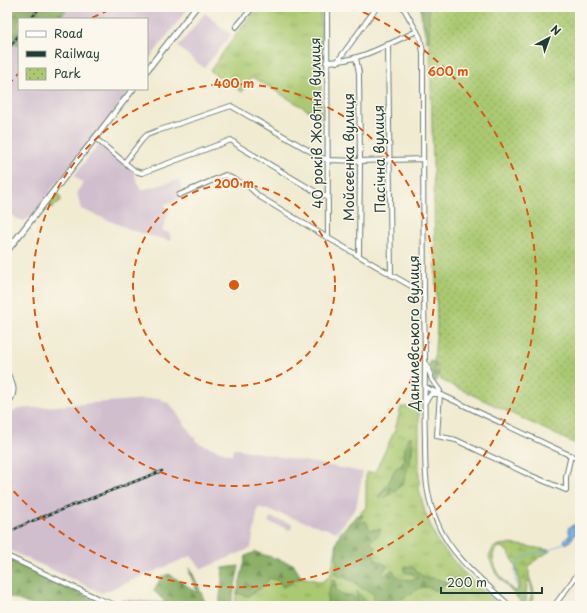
<svg xmlns="http://www.w3.org/2000/svg" width="587" height="613" font-family="'Playpen Sans',sans-serif">
<style>
.industrial{fill:#d0bdcd}
.grass{fill:url(#grass-tufts);stroke:#648352}
.forest{fill:url(#forest-firs);stroke:#53754c}
.wetland{fill:url(#wetland-marsh);stroke:#648352;fill-rule:evenodd}
.park{fill:url(#park-dots);stroke:#648352}
.water{fill:url(#water-waves);stroke:#4d778e}
.lines{fill:none;stroke-linecap:round;stroke-linejoin:round}
.stream{stroke:#7bb1e9;stroke-width:1}
.minor-casing{stroke:#687a6b;stroke-width:6}
.major-casing{stroke:#687a6b;stroke-width:7}
.minor{stroke:#fff;stroke-width:4}
.major{stroke:#fff;stroke-width:5}
.rail-casing{stroke:#1f3d34;stroke-width:2.5}
.rail{stroke:#fbf7ec;stroke-width:1;stroke-dasharray:3;stroke-linecap:butt}
.ring{fill:none;stroke:#de580e;stroke-width:2;stroke-dasharray:7 5}
.labels{text-anchor:middle;dominant-baseline:central;stroke-width:3;stroke-linejoin:round;paint-order:stroke}
.street-label{font-size:14px;fill:#1f3d34;stroke:#fbf7ec}
.centre{fill:#de580e;stroke:#fbf7ec;stroke-width:2}
.ring-label{font-size:12px;text-anchor:middle;font-weight:bold;fill:#de580e;stroke:#fbf7ec;stroke-width:3;stroke-linejoin:round;paint-order:stroke}
</style>
<defs>
<pattern id="grass-tufts" width="24" height="20" patternUnits="userSpaceOnUse"><rect width="24" height="20" fill="#aac971"/><path d="M3 7l-1-3M5 7V3M7 7l1-3M15 17l-1-3M17 17v-4M19 17l1-3" fill="none" stroke="#8aa45e"/></pattern>
<pattern id="forest-firs" width="22" height="20" patternUnits="userSpaceOnUse"><rect width="22" height="20" fill="#87ad63"/><path d="M5 1l3.5 6h-7zM16 11l3.5 6h-7z" fill="#6e8e52"/></pattern>
<pattern id="wetland-marsh" width="20" height="14" patternUnits="userSpaceOnUse"><rect width="20" height="14" fill="#aac971"/><path d="M1 5h8M5 5V1M11 12h8M15 12V8" fill="none" stroke="#8aa45e"/></pattern>
<pattern id="park-dots" width="8" height="8" patternUnits="userSpaceOnUse"><rect width="8" height="8" fill="#aac971"/><path d="M2 2h.1M6 6h.1" fill="none" stroke="#8aa45e" stroke-width="1.8" stroke-linecap="round"/></pattern>
<pattern id="water-waves" width="16" height="10" patternUnits="userSpaceOnUse"><rect width="16" height="10" fill="#7bb1e9"/><path d="M0 5q4-4 8 0t8 0" fill="none" stroke="#6491be"/></pattern>
</defs>
<rect width="100%" height="100%" fill="#fbf7ec"/>
<filter id="ink" filterUnits="userSpaceOnUse"><feTurbulence type="fractalNoise" baseFrequency=".025" numOctaves="2"/><feDisplacementMap in="SourceGraphic" scale="8" xChannelSelector="R" yChannelSelector="G"/><feConvolveMatrix kernelMatrix="1 2 1 2 8 2 1 2 1" color-interpolation-filters="sRGB"/></filter>
<filter id="wash" filterUnits="userSpaceOnUse"><feTurbulence type="fractalNoise" baseFrequency=".012" numOctaves="4" result="noise"/><feDisplacementMap in="SourceGraphic" scale="16" xChannelSelector="R" yChannelSelector="G"/><feGaussianBlur stdDeviation="0.9" result="paint"/><feColorMatrix in="noise" values="0 0 0 0 0 0 0 0 0 0 0 0 0 0 0 0 0 1.4 0 .05"/><feComposite in="paint" operator="in"/></filter>
<g filter="url(#wash)">
<rect width="100%" height="100%" fill="#f1ebd2"/>
<path class="industrial" d="M 68,7 L 189,7 L 147,62 L 147,19 L 59,19 Z
M 205,13 L 231,35 L 204,68 L 178,47 Z
M 7,37 L 19,46 L 19,89 L 122,89 L 128,93 L 29,218 L 24,221 L 17,219 L 7,211 Z
M 100,144 L 132,169 L 141,190 L 179,180 L 185,197 L 165,204 L 168,213 L 162,231 L 170,233 L 171,241 L 134,231 L 81,209 L 77,192 L 83,183 L 74,176 L 97,146 Z
M 159,398 L 171,405 L 198,443 L 232,455 L 233,448 L 363,472 L 356,508 L 337,532 L 258,507 L 251,548 L 202,569 L 191,556 L 102,593 L 7,549 L 7,415 L 18,409 Z
M 270,517 L 292,524 L 291,530 L 268,522 Z"/>
<path class="grass" d="M 257,7 L 321,7 L 321,118 L 252,77 L 242,92 L 210,71 L 224,51 Z
M 55,195 L 59,195 L 61,200 L 53,208 L 50,207 L 48,203 Z
M 419,400 L 419,489 L 425,512 L 437,541 L 462,571 L 499,606 L 234,606 L 237,593 L 248,596 L 261,588 L 270,578 L 279,581 L 283,587 L 301,577 L 322,582 L 330,576 L 339,537 L 366,507 L 366,473 L 375,472 L 395,430 L 401,407 L 408,407 Z"/>
<path class="forest" d="M 7,7 L 68,7 L 59,19 L 19,19 L 19,46 L 7,37 Z
M 421,7 L 465,7 L 440,39 L 427,42 L 421,15 Z
M 430,361 L 432,361 L 435,363 L 435,372 L 438,371 L 439,375 L 435,382 C 432,376 426,368 430,361 Z
M 408,437 L 412,437 L 412,452 L 403,484 L 392,493 L 383,499 L 391,488 L 386,490 L 379,499 L 379,495 C 383,490 387,486 390,480 C 392,477 392,474 394,471 C 397,466 401,466 404,460 L 403,454 Z
M 363,515 L 359,523 L 366,521 L 370,530 L 381,529 L 377,536 L 370,541 L 376,548 L 373,552 L 376,562 L 377,560 L 387,566 L 381,575 L 385,575 L 392,570 L 399,579 L 412,580 L 418,578 L 413,574 L 404,572 L 405,566 L 414,568 L 424,578 L 434,578 L 446,582 L 458,578 L 460,590 L 454,587 L 442,586 L 437,591 C 434,590 429,587 425,587 C 416,588 411,595 403,598 C 393,602 385,597 376,603 L 373,600 L 374,596 L 370,591 L 361,588 L 353,581 L 334,574 L 337,565 L 336,544 L 340,533 L 356,516 Z
M 255,552 L 293,564 L 301,577 L 283,587 L 279,581 L 270,578 L 261,588 L 248,596 L 237,593 L 246,556 Z
M 7,559 L 98,602 L 109,606 L 34,606 L 7,596 Z
M 239,566 L 231,606 L 219,606 L 223,568 Z
M 190,568 L 207,606 L 124,605 L 121,600 L 166,603 L 154,591 L 161,577 L 169,574 L 198,593 L 190,574 Z
M 332,580 L 336,581 L 336,589 L 342,595 L 351,595 L 357,600 L 357,591 L 366,602 L 372,606 L 328,606 L 327,597 Z"/>
<path class="wetland" d="M 499,545 C 517,542 534,549 551,550 L 533,562 L 529,567 L 529,576 L 534,591 L 532,606 L 525,606 L 496,574 L 489,557 L 493,548 ZM 500,547 C 512,548 522,581 518,591 L 514,591 C 504,584 482,554 500,547 ZM 527,581 L 530,582 L 531,584 L 532,593 L 528,606 L 526,604 L 526,602 Z"/>
<path class="park" d="M 429,7 L 580,7 L 580,446 L 441,380 L 434,359 L 437,326 Z"/>
<path class="water" d="M 577,523 L 580,527 L 579,530 C 574,534 572,541 566,544 L 564,540 L 570,535 L 568,528 Z"/>
<g class="lines">
<path class="stream" d="M 529,606 L 518,591 L 516,581 L 515,570 L 519,561 L 530,554 L 551,550 L 565,542"/>
</g>
</g>
<g filter="url(#ink)">
<g class="lines">
<defs>
<path id="minor" d="M 327,7 L 328,238
M 403,7 L 420,37 L 423,52 C 423,154 423,255 425,357 C 425,385 424,412 425,439 C 425,467 425,496 437,522 C 450,555 484,582 510,606
M 236,27 L 253,7
M 388,44 L 391,275
M 356,58 L 359,73 L 360,161 L 359,256
M 326,62 C 359,62 388,44 417,31
M 337,62 L 377,7
M 95,138 L 135,171 L 142,173 L 231,140 L 240,147 L 321,195 L 329,197
M 125,162 L 142,140 L 147,135 L 157,131 L 231,106 L 322,158 L 328,160 L 360,161 L 423,159
M 179,195 L 225,175 L 248,186 L 260,197 L 328,238 L 423,293
M 426,363 L 432,380 L 440,391
M 425,387 L 580,460
M 440,394 L 437,436 L 456,440 L 532,476 L 566,490 L 566,477 L 571,455
M 425,402 L 431,394 L 438,394
M 7,556 L 99,599 L 118,606
M 554,606 L 580,571"/>
<path id="major" d="M 147,70 L 196,7
M 7,251 L 133,89
M 7,374 C 14,386 16,392 7,404"/>
</defs>
<use href="#minor" class="minor-casing"/>
<use href="#major" class="major-casing"/>
<use href="#minor" class="minor"/>
<use href="#major" class="major"/>
<defs>
<path id="rail" d="M 31,19 L 40,7
M 7,51 L 19,35
M 7,533 L 27,523 L 162,471"/>
</defs>
<use href="#rail" class="rail-casing"/>
<use href="#rail" class="rail"/>
</g>
</g>
<g class="ring">
<circle cx="234" cy="285" r="101"/>
<circle cx="234" cy="285" r="201"/>
<path d="M8 85A302 302 0 0 1 19 73M92 18A302 302 0 0 1 116 7M352 7A302 302 0 1 1 8 485"/>
</g>
<g class="labels">
<g class="street-label">
<text transform="translate(316 123) rotate(-91)">40 років Жовтня вулиця</text>
<text transform="translate(348 157) rotate(-90)">Мойсеєнка вулиця</text>
<text transform="translate(379 159) rotate(-91)">Пасічна вулиця</text>
<text transform="translate(413 333) rotate(-90)">Данилевського вулиця</text>
</g>
</g>
<circle cx="234" cy="285" r="6" class="centre"/>
<g class="ring-label">
<text x="448" y="76">600 m</text>
<text x="234" y="88">400 m</text>
<text x="234" y="188">200 m</text>
</g>
<rect width="587" height="613" fill="none" stroke="#fbf7ec" stroke-width="24"/>
<rect x="18" y="18" width="130" height="72" fill="#fbf7ec" stroke="#a3ada2"/>
<rect x="26" y="31" width="20" height="6" fill="#ffffff" stroke="#a3ada2"/>
<text x="54" y="38" font-size="12" fill="#1f3d34">Road</text>
<rect x="26" y="51" width="20" height="6" fill="#1f3d34" stroke="#a3ada2"/>
<text x="54" y="58" font-size="12" fill="#1f3d34">Railway</text>
<rect x="26" y="68" width="20" height="12" fill="url(#park-dots)" stroke="#a3ada2"/>
<text x="54" y="78" font-size="12" fill="#1f3d34">Park</text>
<g transform="translate(549 38) rotate(41)" stroke="#fbf7ec" stroke-width="3" paint-order="stroke">
<path d="M0-3L7 15L0 10L-7 15Z" fill="#1f3d34"/>
<text y="-6" font-size="11" font-weight="bold" text-anchor="middle" fill="#1f3d34">N</text>
</g>
<path d="M441 587v6h101v-6" fill="none" stroke="#1f3d34" stroke-width="2"/>
<text x="447" y="587" font-size="12" fill="#1f3d34" stroke="#fbf7ec" stroke-width="3" paint-order="stroke">200 m</text>
</svg>
